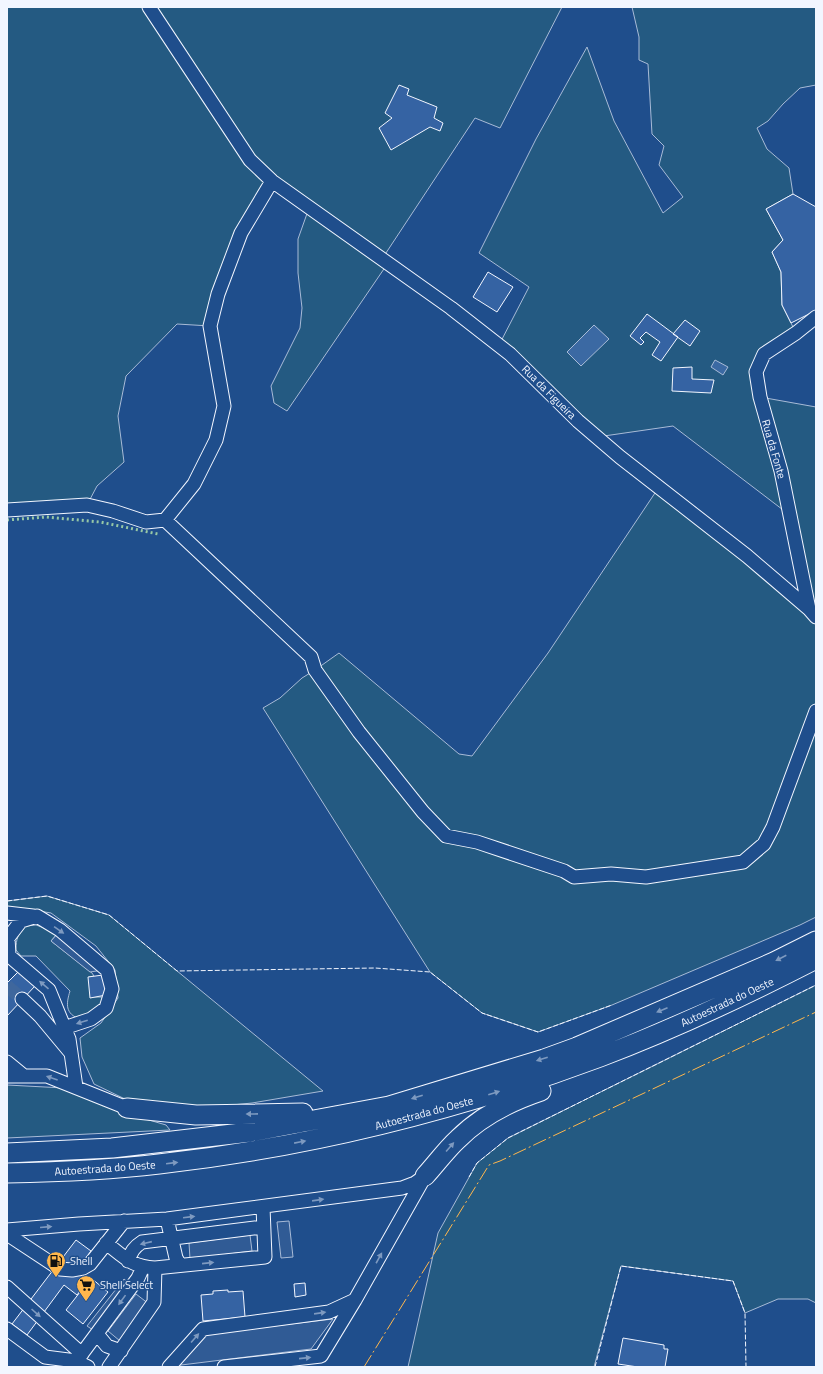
<svg xmlns="http://www.w3.org/2000/svg" width="823" height="1374" font-family="'Titillium Web',sans-serif">
<style>
.green{fill:#245a82;stroke:#a8bbd7}
.parking{fill:#305b95;stroke:#a8bbd7}
.water{fill:#3b69a3;stroke:#a8bbd7}
.building{fill:#3563a3;stroke:#f2f6ff}
.lines{fill:none;stroke-linecap:round;stroke-linejoin:round}
.minor-tunnel{stroke:#3f679d;stroke-width:13;stroke-dasharray:13 6;stroke-linecap:butt}
.minor-casing{stroke:#f2f6ff;stroke-width:15}
.highway-casing{stroke:#f2f6ff;stroke-width:21}
.minor{stroke:#1f4e8c;stroke-width:13}
.highway{stroke:#1f4e8c;stroke-width:19}
.hedge{stroke:#97c8a6;stroke-width:3;stroke-dasharray:2 3;stroke-linecap:butt}
.fence{stroke:#f2f6ff;stroke-width:1;stroke-dasharray:5 2;stroke-linecap:butt}
.power{stroke:#ffb74d;stroke-width:1;stroke-dasharray:14 3 2 3;stroke-linecap:butt}
.oneway{fill:#7e9ac0}
.labels{text-anchor:middle;dominant-baseline:central;stroke-width:3;stroke-linejoin:round;paint-order:stroke}
.street-label{font-size:11px;fill:#f2f6ff;stroke:#1f4e8c}
.poi-label{font-size:11px;fill:#f2f6ff;stroke:#1f4e8c;text-anchor:start}
</style>
<rect width="100%" height="100%" fill="#1f4e8c"/>
<path class="green" d="M 7,7 L 562,7 L 500,128 L 475,118 L 382,259 L 388,263 L 287,411 L 274,403 L 271,386 L 300,328 L 302,308 L 298,273 L 298,239 L 309,208 L 272,181 L 241,233 L 210,326 L 177,324 L 126,376 L 118,416 L 124,462 L 97,486 L 87,505 L 7,510 Z
M 632,7 L 816,7 L 816,85 L 800,88 L 783,104 L 768,121 L 757,128 L 767,149 L 789,168 L 793,194 L 766,209 L 783,240 L 772,252 L 781,272 L 782,305 L 796,333 L 764,354 L 760,397 L 816,407 L 816,917 L 800,925 L 612,1005 L 538,1032 L 482,1013 L 430,972 L 263,708 L 280,698 L 302,678 L 315,670 L 339,653 L 459,754 L 472,756 L 548,653 L 659,487 L 809,608 L 791,516 L 673,426 L 597,437 L 499,345 L 529,287 L 479,253 L 536,139 L 587,47 L 614,121 L 663,213 L 683,197 L 659,165 L 664,146 L 652,134 L 648,64 L 639,60 L 639,37 Z
M 47,896 L 109,915 L 323,1091 L 252,1103 L 202,1108 L 156,1107 L 125,1099 L 94,1084 L 82,1057 L 80,1038 L 101,1023 L 118,998 L 115,970 L 96,946 L 51,913 L 33,910 L 7,910 L 7,901 Z
M 36,925 L 58,933 L 51,941 L 92,973 L 94,976 L 89,977 L 91,997 L 104,997 L 100,1007 L 80,1019 C 65,1014 66,1004 70,991 L 36,956 L 21,956 L 16,950 C 16,938 18,934 26,926 Z
M 816,985 L 816,1303 L 808,1299 L 778,1299 L 745,1313 L 733,1281 L 621,1266 L 594,1367 L 408,1367 L 438,1233 L 477,1163 L 508,1138 Z
M 7,1085 L 64,1088 L 125,1113 L 166,1125 L 170,1130 L 7,1138 Z"/>
<path class="parking" d="M 58,933 L 103,970 L 90,972 L 51,941 Z
M 289,1221 L 293,1257 L 281,1258 L 277,1222 Z
M 250,1235 L 252,1251 L 190,1259 L 189,1243 Z
M 124,1279 L 130,1284 L 93,1330 L 87,1326 Z
M 136,1294 L 149,1304 L 120,1341 L 108,1331 Z
M 333,1319 L 311,1349 L 165,1367 L 189,1336 Z"/>
<path class="water" d="M 594,325 L 609,339 L 581,366 L 567,352 Z
M 715,360 L 728,367 L 723,375 L 711,367 Z"/>
<path class="building" d="M 399,85 L 409,89 L 407,95 L 437,107 L 434,118 L 443,123 L 440,131 L 430,127 L 391,150 L 379,128 L 392,118 L 385,113 Z
M 793,194 L 816,207 L 816,309 L 813,312 L 791,323 L 782,305 L 781,272 L 772,252 L 783,240 L 766,209 Z
M 488,272 L 513,287 L 497,312 L 473,297 Z
M 647,314 L 678,337 L 661,361 L 652,355 L 660,342 L 646,332 L 640,338 L 644,342 L 641,345 L 630,336 Z
M 685,320 L 700,331 L 690,346 L 673,334 Z
M 692,367 L 692,379 L 714,380 L 711,393 L 672,391 L 673,368 Z
M 19,971 L 35,986 L 7,1016 L 7,983 Z
M 103,975 L 106,995 L 90,998 L 88,977 Z
M 76,1240 L 91,1251 L 77,1270 L 89,1280 L 77,1295 L 64,1285 L 27,1335 L 12,1324 Z
M 91,1278 L 108,1292 L 83,1324 L 66,1310 Z
M 305,1283 L 306,1295 L 295,1297 L 294,1284 Z
M 228,1290 L 228,1292 L 243,1291 L 245,1317 L 203,1321 L 201,1295 L 213,1294 L 213,1291 Z
M 623,1338 L 664,1345 L 664,1349 L 668,1349 L 665,1367 L 638,1367 L 618,1364 Z"/>
<g class="lines">
<path class="minor-tunnel" d="M 7,986 L 22,999"/>
<defs>
<path id="minor" d="M 149,7 L 250,160 L 272,181 L 451,308 L 510,354 L 578,421 L 620,457 L 747,556 L 809,609 L 816,617
M 7,510 L 87,505 L 113,511 L 146,522 L 165,520 L 194,484 L 216,440 L 224,406 L 210,326 L 218,294 L 241,233 L 272,181
M 165,520 L 311,657 L 315,670 L 359,732 L 423,812 L 446,836 L 477,842 L 564,871 L 574,877 L 611,874 L 646,877 L 743,862 L 764,844 L 773,827 L 816,711
M 809,609 L 781,471 L 760,397 L 756,372 L 764,354 L 796,333 L 816,317
M 7,913 L 33,916
M 7,954 L 49,990 L 69,1039 L 76,1087
M 9,955 L 8,938 L 21,921 L 37,916 L 60,930 L 107,970 L 112,989 L 106,1008 L 91,1019 L 64,1028
M 22,999 L 40,1016 L 70,1052
M 7,1062 L 24,1076
M 7,1076 L 47,1076 L 127,1108
M 167,1219 L 176,1258 L 180,1265
M 7,1230 L 79,1224 L 167,1219 L 402,1188 L 415,1183 L 425,1176
M 7,1234 L 60,1269 L 72,1270 L 83,1268 L 90,1264 L 124,1221
M 106,1243 C 124,1257 132,1267 155,1268 L 265,1257 L 263,1207
M 128,1261 C 131,1252 134,1247 142,1242 L 262,1227
M 7,1287 L 82,1354
M 7,1329 L 45,1357 L 76,1361 L 88,1367
M 97,1334 L 107,1346 L 121,1351
M 72,1367 L 138,1278 L 143,1267
M 109,1367 L 154,1302 L 155,1268
M 169,1367 L 203,1329 L 329,1312 L 355,1300
M 224,1367 L 321,1356 L 355,1300 L 424,1178"/>
<path id="highway" d="M 127,1108 L 196,1115 L 303,1113
M 7,1153 L 112,1148 L 250,1132 L 389,1106 L 544,1059 L 577,1047 L 774,962 L 816,941
M 7,1173 C 58,1172 109,1170 159,1164 C 310,1147 458,1110 600,1057 C 674,1029 746,995 816,959
M 425,1176 C 436,1164 446,1150 458,1139 C 480,1117 511,1101 541,1091"/>
</defs>
<use href="#minor" class="minor-casing"/>
<use href="#highway" class="highway-casing"/>
<use href="#minor" class="minor"/>
<use href="#highway" class="highway"/>
<path class="hedge" d="M 7,520 L 46,517 L 100,522 L 158,534"/>
<path class="fence" d="M 7,901 L 47,896 L 109,915 L 177,971 L 375,968 L 430,972 L 482,1013 L 538,1032 L 612,1005
M 469,1177 L 477,1163 L 508,1138 L 816,985
M 595,1367 L 621,1266 L 733,1281 L 745,1313 L 746,1367"/>
<path class="power" d="M 364,1367 L 489,1165 L 500,1161 L 816,1012"/>
</g>
<defs><path id="oneway-solid" d="M-6-.8H1V-3.2L6.5 0L1 3.2V.8H-6Z"/></defs>
<g class="oneway">
<use href="#oneway-solid" transform="translate(59 930) rotate(35)"/>
<use href="#oneway-solid" transform="translate(781 958) rotate(153)"/>
<use href="#oneway-solid" transform="translate(44 985) rotate(-139)"/>
<use href="#oneway-solid" transform="translate(662 1010) rotate(157)"/>
<use href="#oneway-solid" transform="translate(82 1022) rotate(163)"/>
<use href="#oneway-solid" transform="translate(542 1059) rotate(163)"/>
<use href="#oneway-solid" transform="translate(52 1078) rotate(-161)"/>
<use href="#oneway-solid" transform="translate(494 1093) rotate(-17)"/>
<use href="#oneway-solid" transform="translate(417 1097) rotate(163)"/>
<use href="#oneway-solid" transform="translate(252 1114) rotate(179)"/>
<use href="#oneway-solid" transform="translate(300 1142) rotate(-11)"/>
<use href="#oneway-solid" transform="translate(450 1147) rotate(-49)"/>
<use href="#oneway-solid" transform="translate(172 1163) rotate(-7)"/>
<use href="#oneway-solid" transform="translate(318 1200) rotate(-8)"/>
<use href="#oneway-solid" transform="translate(189 1217) rotate(-7)"/>
<use href="#oneway-solid" transform="translate(46 1227) rotate(-5)"/>
<use href="#oneway-solid" transform="translate(146 1243) rotate(167)"/>
<use href="#oneway-solid" transform="translate(379 1258) rotate(-61)"/>
<use href="#oneway-solid" transform="translate(208 1263) rotate(-6)"/>
<use href="#oneway-solid" transform="translate(122 1300) rotate(126)"/>
<use href="#oneway-solid" transform="translate(36 1313) rotate(42)"/>
<use href="#oneway-solid" transform="translate(320 1313) rotate(-8)"/>
<use href="#oneway-solid" transform="translate(195 1338) rotate(-49)"/>
<use href="#oneway-solid" transform="translate(305 1358) rotate(-6)"/>
</g>
<defs>
<symbol id="fuel-pin" viewBox="-11 -11 22 30"><path d="M0 17L-7.5 6A9.5 9.5 0 1 1 7.5 6Z" fill="#ffb74d" stroke="#1f4e8c"/><path d="M-5.5-6h7V0h2V4h1.3V-2.5L3-4.5l.8-.8L6-3V5H2.5V1h-1V6h-7ZM-4.2-4.7v3.2H.2V-4.7Z" fill="#111"/></symbol>
<symbol id="supermarket-pin" viewBox="-11 -11 22 30"><path d="M0 17L-7.5 6A9.5 9.5 0 1 1 7.5 6Z" fill="#ffb74d" stroke="#1f4e8c"/><path d="M-6-5.5h2.5l.6 2H6L4.5 2H-2.5L-4.4-4H-6ZM-1.5 3.2a1.3 1.3 0 1 0 .1 0ZM3 3.2a1.3 1.3 0 1 0 .1 0Z" fill="#111"/></symbol>
</defs>
<g fill-rule="evenodd">
<use href="#fuel-pin" x="45" y="1250" width="22" height="30"/>
<use href="#supermarket-pin" x="75" y="1274" width="22" height="30"/>
</g>
<g class="labels">
<g class="street-label">
<text transform="translate(549 392) rotate(45)">Rua da Figueira</text>
<text transform="translate(774 449) rotate(74)">Rua da Fonte</text>
<text transform="translate(727 1002) rotate(-25)">Autoestrada do Oeste</text>
<text transform="translate(424 1113) rotate(-15)">Autoestrada do Oeste</text>
<text transform="translate(105 1168) rotate(-4)">Autoestrada do Oeste</text>
</g>
<g class="poi-label">
<text x="70" y="1261">Shell</text>
<text x="100" y="1285">Shell Select</text>
</g>
</g>
<rect width="823" height="1374" fill="none" stroke="#f2f6ff" stroke-width="16"/>
</svg>
